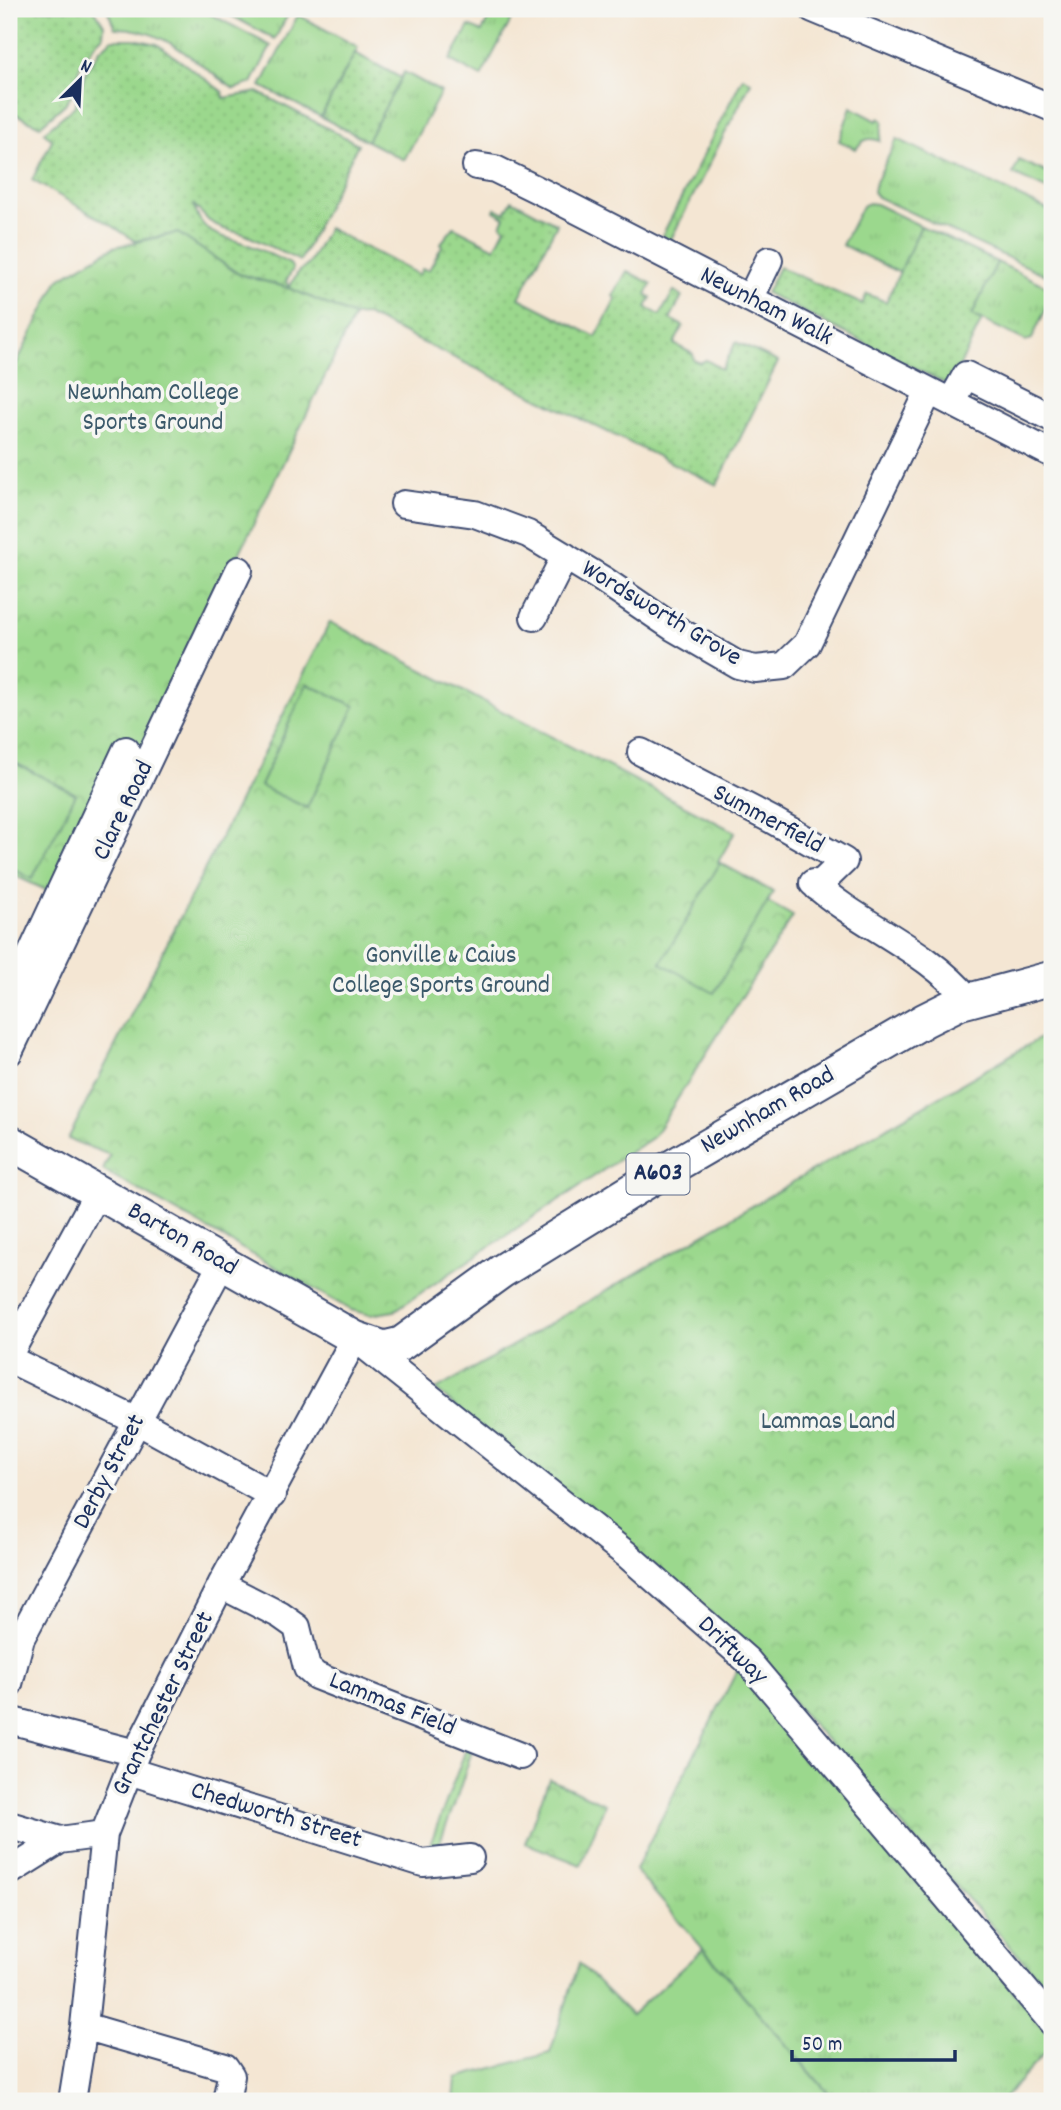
<svg xmlns="http://www.w3.org/2000/svg" width="1061" height="2110" font-family="Dekko,sans-serif">
<style>
.grass{fill:url(#grass-tufts);stroke:#5b8476;stroke-width:2}
.park{fill:url(#park-crowns);stroke:#5b8476;stroke-width:2}
.garden{fill:url(#garden-dots);stroke:#5b8476;stroke-width:2}
.pitch{fill:#9bd88d;stroke:#5b8476;stroke-width:2}
.lines{fill:none;stroke-linecap:round;stroke-linejoin:round}
.minor-casing{stroke:#3c4a70;stroke-width:30}
.major-casing{stroke:#3c4a70;stroke-width:37}
.minor{stroke:#fff;stroke-width:26}
.major{stroke:#fff;stroke-width:33}
.labels{text-anchor:middle;dominant-baseline:central;stroke-width:7;stroke-linejoin:round;paint-order:stroke}
.shield{fill:#f6f6f2;stroke:#5d6b8a;stroke-width:2}
.shield-label{font-size:24px;font-weight:bold;fill:#1b2f5e}
.street-label{font-size:26px;fill:#1b2f5e;stroke:#f6f6f2}
.park-label{font-size:26px;fill:#3b596a;stroke:#f6f6f2}
</style>
<defs>
<pattern id="grass-tufts" width="24" height="20" patternUnits="userSpaceOnUse" patternTransform="scale(1.75)"><rect width="24" height="20" fill="#9bd88d"/><path d="M3 7l-1-3M5 7V3M7 7l1-3M15 17l-1-3M17 17v-4M19 17l1-3" fill="none" stroke="#85ba7c"/></pattern>
<pattern id="park-crowns" width="20" height="18" patternUnits="userSpaceOnUse" patternTransform="scale(1.75)"><rect width="20" height="18" fill="#9bd88d"/><path d="M2 6a3 3 0 1 1 6 0M12 15a3 3 0 1 1 6 0" fill="none" stroke="#85ba7c"/></pattern>
<pattern id="garden-dots" width="8" height="8" patternUnits="userSpaceOnUse" patternTransform="scale(1.75)"><rect width="8" height="8" fill="#9bd88d"/><path d="M2 2h.1M6 6h.1" fill="none" stroke="#85ba7c" stroke-width="1.8" stroke-linecap="round"/></pattern>
</defs>
<rect width="100%" height="100%" fill="#f6f6f2"/>
<filter id="ink" filterUnits="userSpaceOnUse"><feTurbulence type="fractalNoise" baseFrequency=".0143" numOctaves="2"/><feDisplacementMap in="SourceGraphic" scale="14" xChannelSelector="R" yChannelSelector="G"/><feConvolveMatrix kernelMatrix="1 2 1 2 8 2 1 2 1" color-interpolation-filters="sRGB"/></filter>
<filter id="wash" filterUnits="userSpaceOnUse"><feTurbulence type="fractalNoise" baseFrequency=".00686" numOctaves="4" result="noise"/><feDisplacementMap in="SourceGraphic" scale="28" xChannelSelector="R" yChannelSelector="G"/><feGaussianBlur stdDeviation="1.57" result="paint"/><feColorMatrix in="noise" values="0 0 0 0 0 0 0 0 0 0 0 0 0 0 0 0 0 1.4 0 .05"/><feComposite in="paint" operator="in"/></filter>
<g filter="url(#wash)">
<rect width="100%" height="100%" fill="#f4e6d3"/>
<path class="grass" d="M 107,9 L 201,9 L 271,46 L 252,83 L 234,89 C 195,63 165,27 115,28 Z
M 219,9 L 291,9 L 275,39 Z
M 479,9 L 517,9 L 481,77 L 450,60 L 469,26 L 482,32 L 488,19 L 476,13 Z
M 298,15 L 358,47 L 321,117 L 261,86 Z
M 404,72 L 441,92 L 404,160 L 367,141 Z
M 743,77 L 751,82 L 670,241 L 662,236 Z
M 851,107 L 877,121 L 879,118 L 883,121 L 880,141 C 869,137 863,139 856,149 L 839,141 Z
M 897,139 L 1052,212 L 1052,278 L 877,197 L 873,192 L 874,186 Z
M 1019,160 L 1052,175 L 1052,192 L 1013,174 Z
M 869,203 L 876,204 L 921,226 L 900,273 L 842,245 L 862,206 Z
M 997,262 L 1052,289 L 1052,295 L 1032,339 L 1026,341 L 972,315 Z
M 742,1661 L 1052,2038 L 1052,2045 L 1001,2101 L 835,2101 L 635,1870 Z
M 466,1749 L 472,1751 L 455,1803 L 434,1857 L 425,1858 Z"/>
<path class="park" d="M 178,233 L 239,274 L 289,288 L 354,316 L 93,857 L 59,896 L 9,873 L 9,378 L 59,279 L 114,247 Z
M 330,622 L 735,832 L 718,862 L 773,892 L 768,902 L 793,916 L 654,1136 L 394,1311 L 370,1315 L 351,1310 L 103,1170 L 110,1155 L 68,1139 Z
M 1052,1031 L 1052,1993 L 739,1642 L 436,1390 Z
M 549,1779 L 605,1804 L 581,1865 L 525,1843 Z"/>
<path class="garden" d="M 9,9 L 94,9 L 104,25 L 103,36 L 94,45 L 79,68 L 75,89 L 65,104 L 40,126 L 9,111 Z
M 112,39 L 134,39 L 157,44 L 223,92 L 224,98 L 258,92 L 358,144 L 300,261 L 244,234 L 224,229 L 209,221 L 193,204 C 203,235 216,234 243,243 C 259,248 275,257 290,264 L 293,269 L 286,281 L 289,287 L 299,271 L 308,265 L 328,228 L 419,275 L 422,269 L 429,270 L 442,246 L 441,243 L 454,227 L 495,248 L 505,228 L 501,225 L 505,217 L 494,211 L 495,208 L 505,213 L 512,200 L 557,224 L 519,298 L 596,337 L 616,299 L 613,296 L 627,271 L 652,284 L 646,294 L 651,298 L 646,307 L 660,315 L 674,291 L 682,296 L 670,319 L 683,326 L 674,344 L 693,354 L 694,360 L 700,363 L 706,360 L 722,369 L 736,342 L 778,362 L 717,485 L 366,315 L 354,316 L 289,288 L 239,274 L 178,233 L 135,241 L 111,225 L 32,180 L 52,140 L 44,132 L 75,106 L 86,71 L 99,51 Z
M 355,53 L 401,78 L 367,141 L 321,117 Z
M 921,226 L 997,262 L 972,315 L 982,320 L 950,386 L 766,293 L 779,267 L 862,304 L 867,294 L 886,302 Z"/>
<path class="pitch" d="M 307,684 L 355,706 L 307,808 L 260,786 Z
M 9,760 L 76,794 L 32,879 L 9,867 Z
M 720,863 L 773,892 L 714,993 L 661,963 Z
M 703,1949 L 835,2101 L 454,2101 L 456,2078 L 550,2053 L 579,1963 L 631,2015 Z"/>
</g>
<g filter="url(#ink)">
<g class="lines">
<defs>
<path id="minor" d="M 813,9 L 1052,108
M 476,166 L 495,169 L 548,195 L 1052,454
M 750,299 L 769,260
M 951,402 L 966,375 L 1052,418
M 404,504 L 475,514 L 528,534 L 602,579 L 674,628 L 738,665 L 755,669 L 784,666 L 807,644 L 929,391
M 534,617 L 565,556
M 641,752 L 772,820 L 844,861 L 817,887
M 813,883 C 861,926 927,949 968,999
M 9,1001 L 126,750
M 9,1052 L 239,570
M 9,1355 L 98,1192
M 9,1359 L 137,1421 L 272,1495
M 221,1585 L 280,1615 L 297,1627 L 307,1668 L 316,1676 L 520,1756
M 9,1684 L 21,1638 L 222,1263
M 9,1720 L 136,1753
M 129,1771 L 423,1863 L 470,1858
M 9,1825 L 60,1840
M 9,1872 L 60,1840 L 104,1834
M 84,2026 L 225,2067 L 231,2076 L 226,2101
M 72,2101 L 84,2026 L 104,1834 L 136,1753 L 221,1585 L 355,1338 L 626,1554 L 747,1660 L 1052,2022"/>
<path id="major" d="M 9,1142 L 355,1338 L 384,1348 L 401,1344 L 502,1271 L 651,1179 L 925,1020 L 959,1003 L 1052,978"/>
</defs>
<use href="#minor" class="minor-casing"/>
<use href="#major" class="major-casing"/>
<use href="#minor" class="minor"/>
<use href="#major" class="major"/>
</g>
</g>
<g class="labels">
<rect class="shield" x="626.5" y="1153.5" width="63" height="41" rx="5"/>
<g class="shield-label">
<text x="658" y="1174">A603</text>
</g>
<g class="street-label">
<text transform="translate(766 307) rotate(27)">Newnham Walk</text>
<text transform="translate(661 614) rotate(31)">Wordsworth Grove</text>
<text transform="translate(124 811) rotate(-64)">Clare Road</text>
<text transform="translate(768 820) rotate(28)">Summerfield</text>
<text transform="translate(768 1111) rotate(-30)">Newnham Road</text>
<text transform="translate(182 1240) rotate(30)">Barton Road</text>
<text transform="translate(110 1472) rotate(-62)">Derby Street</text>
<text transform="translate(732 1651) rotate(44)">Driftway</text>
<text transform="translate(164 1704) rotate(-64)">Grantchester Street</text>
<text transform="translate(392 1705) rotate(22)">Lammas Field</text>
<text transform="translate(276 1816) rotate(17)">Chedworth Street</text>
</g>
<g class="park-label">
<text x="153" y="393">Newnham College<tspan x="153" dy="30">Sports Ground</tspan></text>
<text x="441" y="956">Gonville &amp; Caius<tspan x="441" dy="30">College Sports Ground</tspan></text>
<text x="828" y="1422">Lammas Land</text>
</g>
</g>
<rect width="1061" height="2110" fill="none" stroke="#f6f6f2" stroke-width="35"/>
<g transform="translate(80 80) rotate(24)" stroke="#f6f6f2" stroke-width="5" paint-order="stroke">
<path d="M0-5L12 26L0 18L-12 26Z" fill="#1b2f5e"/>
<text y="-10" font-size="19" font-weight="bold" text-anchor="middle" fill="#1b2f5e">N</text>
</g>
<path d="M792 2050v10h163v-10" fill="none" stroke="#1b2f5e" stroke-width="3.5"/>
<text x="802" y="2050" font-size="21" fill="#1b2f5e" stroke="#f6f6f2" stroke-width="5" paint-order="stroke">50 m</text>
</svg>
